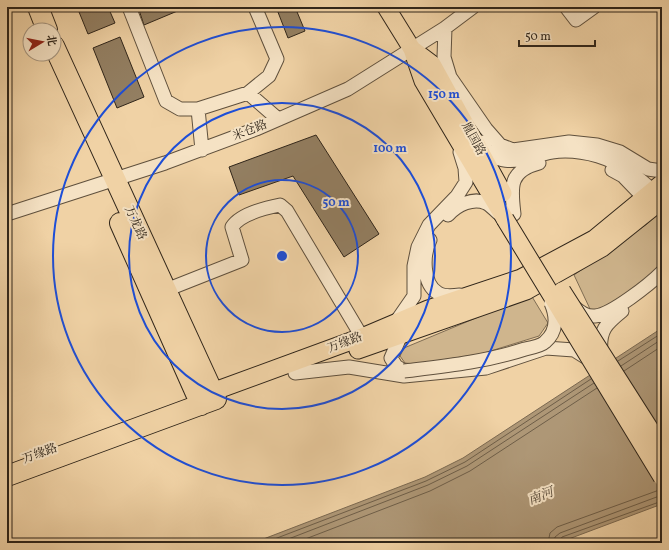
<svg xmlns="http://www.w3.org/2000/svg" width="669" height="550" font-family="Vollkorn,'Noto Serif SC',serif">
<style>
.green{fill:#cfb58d;stroke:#7f6d54}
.water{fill:#ae9776;stroke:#7b6951}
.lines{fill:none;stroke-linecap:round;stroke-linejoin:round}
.shore{stroke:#6e5e48;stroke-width:1}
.building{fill:#937f62;stroke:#2f251a}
.minor-casing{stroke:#5f503d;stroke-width:15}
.major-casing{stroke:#2f251a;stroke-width:19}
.highway-casing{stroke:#2f251a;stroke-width:22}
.minor{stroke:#f5e2c4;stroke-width:13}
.major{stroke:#f0d2a5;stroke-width:17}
.highway{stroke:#f0d2a5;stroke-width:20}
.minor-bridge-casing{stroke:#5f503d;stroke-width:15;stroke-linecap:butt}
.major-bridge-casing{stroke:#2f251a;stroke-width:19;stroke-linecap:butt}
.minor-bridge{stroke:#f5e2c4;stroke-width:13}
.major-bridge{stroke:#f0d2a5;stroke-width:17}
.ring{fill:none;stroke:#1d4ed8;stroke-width:2}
.labels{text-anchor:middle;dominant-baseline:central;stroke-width:4;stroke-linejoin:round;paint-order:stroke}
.street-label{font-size:12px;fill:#2f251a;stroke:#f5e2c4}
.water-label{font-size:13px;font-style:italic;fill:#554736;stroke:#f5e2c4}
.centre{fill:#1d4ed8;stroke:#f5e2c4;stroke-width:2}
.ring-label{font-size:12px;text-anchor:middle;font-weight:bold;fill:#1d4ed8;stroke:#f5e2c4;stroke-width:4;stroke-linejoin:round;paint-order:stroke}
</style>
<rect width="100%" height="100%" fill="#f0d2a5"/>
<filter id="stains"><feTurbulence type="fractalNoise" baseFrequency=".005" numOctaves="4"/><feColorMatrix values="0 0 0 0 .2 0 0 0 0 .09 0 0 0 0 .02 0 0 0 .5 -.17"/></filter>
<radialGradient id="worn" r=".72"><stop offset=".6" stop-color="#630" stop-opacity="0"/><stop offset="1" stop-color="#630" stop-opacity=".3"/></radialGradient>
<path class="green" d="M 662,210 L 662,266 L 652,276 L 600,310 L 591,311 L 574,275 L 647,224 Z
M 531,295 L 548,323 L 539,336 L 481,354 L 415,364 L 405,363 L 400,356 L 404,348 Z"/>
<path class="water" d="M 662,328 L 662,504 L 558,543 L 253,543 L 425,477 L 463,458 Z"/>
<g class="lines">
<path class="shore" d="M 618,361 L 662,333
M 621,366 L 662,339
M 624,371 L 662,346
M 264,543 L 426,481 L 465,462 L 591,379
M 278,543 L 428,485 L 467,466 L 594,383
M 295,543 L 430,491 L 470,471 L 597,388
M 548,543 L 550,533 L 557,527 L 662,489
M 554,543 L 555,537 L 560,533 L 662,495
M 559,543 L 562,537 L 662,501"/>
</g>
<path class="building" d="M 77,7 L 108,7 L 115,23 L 88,34 Z
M 138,7 L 187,7 L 144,25 Z
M 276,7 L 295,7 L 305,31 L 288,38 Z
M 120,37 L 144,97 L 117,108 L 93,48 Z
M 316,135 L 379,234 L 344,257 L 293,176 L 239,195 L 229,167 Z"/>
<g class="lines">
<defs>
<path id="minor" d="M 129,7 L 166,101 L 180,109 L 198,109
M 566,7 L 576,20 L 594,7
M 445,28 L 444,57 L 450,77 L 486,129 L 500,145 L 513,150 L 569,142 L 597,145 L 620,152 L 648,169 L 662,171
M 248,93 L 269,76 L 277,59 L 255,7
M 481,142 C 500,173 524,157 552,152 C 566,150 584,152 598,156 C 624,164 640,179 659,196
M 202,150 L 198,109 L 248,93 L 278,119
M 612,170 L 623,176 L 650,204
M 7,214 L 165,163 L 256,129 L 348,89 L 445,28 L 473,7
M 514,214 C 511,188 508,171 539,163
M 448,215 C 457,205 473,197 486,203 C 490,205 495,210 498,213
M 430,240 C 423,254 422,284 438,293 C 444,297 453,296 460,295
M 166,290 L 242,260 L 232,227 C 240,214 265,208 280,205 L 287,211 L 362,337
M 573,306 C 579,311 586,317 595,316 C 611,315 650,284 662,272
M 396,322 L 414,296 L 414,266 L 418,247 L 429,225 L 457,196 L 466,182 L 465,168 L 460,152
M 401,335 L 391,358 L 396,366 L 404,371
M 601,352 C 599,330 606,324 622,311
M 295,373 L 349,367 L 404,376 L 486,368 L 546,348 L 574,350 L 590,360"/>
<path id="major" d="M 386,7 L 412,49 L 423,81 L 505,219
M 412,49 L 432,64 L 503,193
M 358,350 L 526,291 L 602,248 L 662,200
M 201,396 L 362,337 L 428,309 L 521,278 L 594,239 L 662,183"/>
<path id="highway" d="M 38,7 L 47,30
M 120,223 L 201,405
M 7,476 L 216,399 L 54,46"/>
</defs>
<use href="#minor" class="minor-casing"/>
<use href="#major" class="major-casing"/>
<use href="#highway" class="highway-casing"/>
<use href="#minor" class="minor"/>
<use href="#major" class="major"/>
<use href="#highway" class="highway"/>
<defs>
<path id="minor-bridge" d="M 404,371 C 445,366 485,362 525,349 C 530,348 541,346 545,342 C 557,332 557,317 551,303"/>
<path id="major-bridge" d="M 505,219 L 662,477
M 562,291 L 662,448"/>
</defs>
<use href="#minor-bridge" class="minor-bridge-casing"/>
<use href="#major-bridge" class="major-bridge-casing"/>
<use href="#minor-bridge" class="minor-bridge"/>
<use href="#major-bridge" class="major-bridge"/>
</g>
<g class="ring">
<circle cx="282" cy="256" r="76"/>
<circle cx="282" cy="256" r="153"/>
<circle cx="282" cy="256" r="229"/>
</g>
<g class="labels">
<g class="street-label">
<text transform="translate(250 131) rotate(-22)">米仓路</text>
<text transform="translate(473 139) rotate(61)">胤国路</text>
<text transform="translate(135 223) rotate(65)">万龙路</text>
<text transform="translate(345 343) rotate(-21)">万缘路</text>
<text transform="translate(40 454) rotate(-20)">万缘路</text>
</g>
<g class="water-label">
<text transform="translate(541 497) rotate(-21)">南河</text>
</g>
</g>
<circle cx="282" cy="256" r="6" class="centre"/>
<g class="ring-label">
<text x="444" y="98">150 m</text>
<text x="390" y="152">100 m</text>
<text x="336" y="206">50 m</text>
</g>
<rect width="669" height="550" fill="none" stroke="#f0d2a5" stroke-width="24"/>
<rect x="8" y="8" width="653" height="534" fill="none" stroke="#2f251a" stroke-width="2"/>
<rect x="12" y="12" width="645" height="526" fill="none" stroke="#2f251a"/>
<g transform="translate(42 42) rotate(80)"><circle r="19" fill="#f5e2c4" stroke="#a69680"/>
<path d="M0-3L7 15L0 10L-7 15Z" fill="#8f2418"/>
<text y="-6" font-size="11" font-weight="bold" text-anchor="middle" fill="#2f251a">北</text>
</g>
<path d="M519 40v6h76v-6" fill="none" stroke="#2f251a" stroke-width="2"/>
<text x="525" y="40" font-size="12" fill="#2f251a" stroke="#f5e2c4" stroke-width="3" paint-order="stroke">50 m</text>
<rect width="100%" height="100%" filter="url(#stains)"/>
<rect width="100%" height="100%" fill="url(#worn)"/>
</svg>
